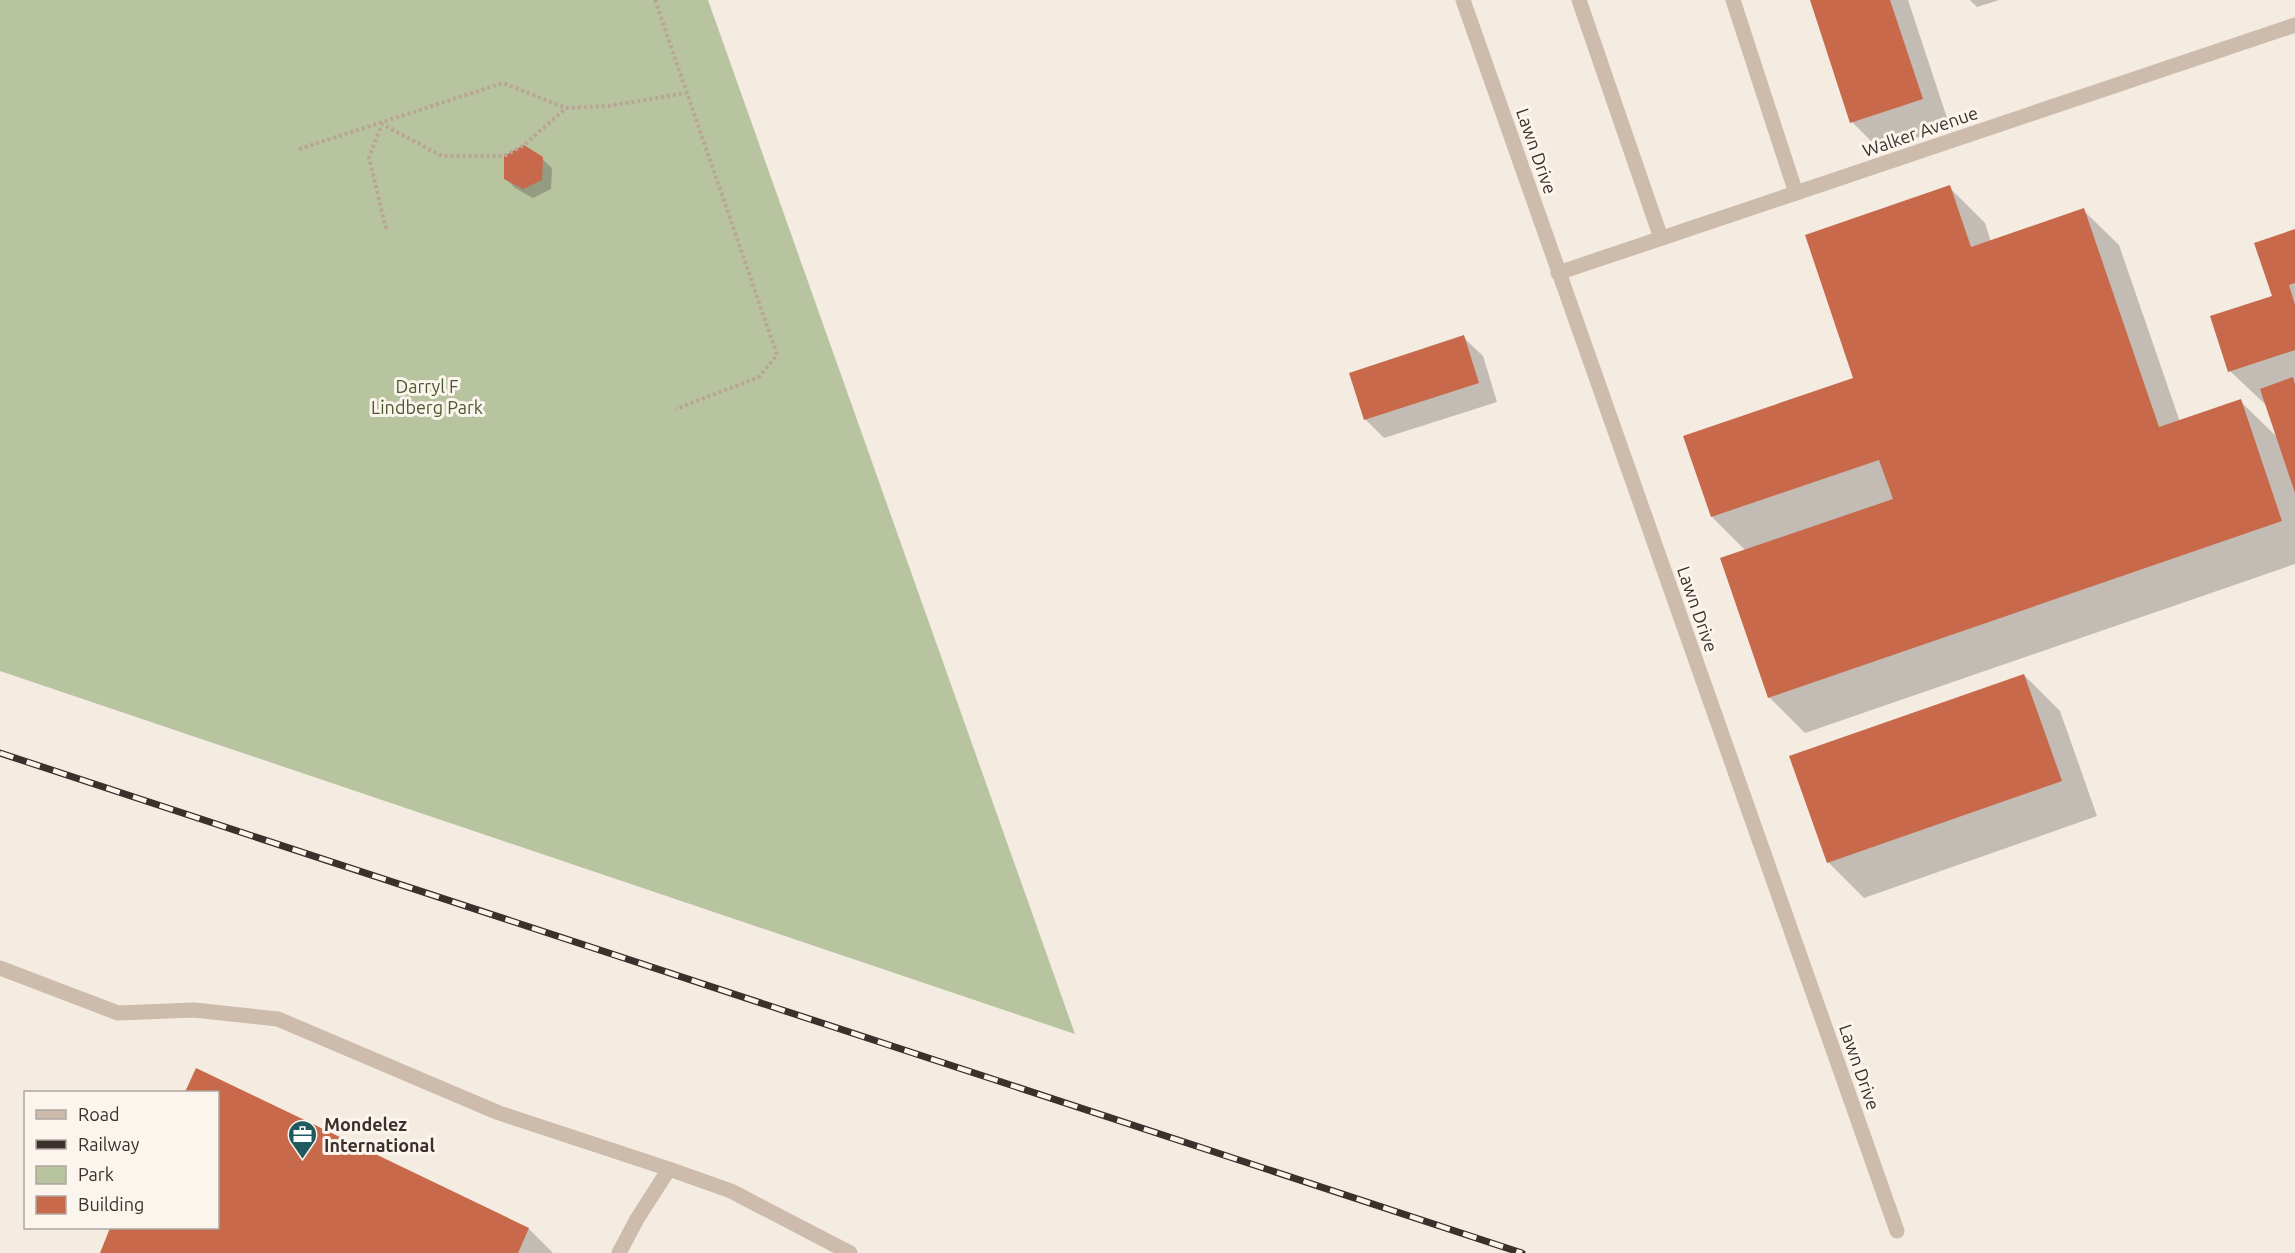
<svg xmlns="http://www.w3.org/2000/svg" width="2295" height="1253" font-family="Ubuntu,sans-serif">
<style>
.green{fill:#b8c4a0}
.shadow{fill:#0003}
.building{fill:#c8694b}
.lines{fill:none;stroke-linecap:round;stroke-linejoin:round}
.path{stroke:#b9a596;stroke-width:4;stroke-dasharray:3 3;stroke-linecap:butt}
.lane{stroke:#cdbbac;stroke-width:15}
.street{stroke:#cdbbac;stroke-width:15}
.rail-casing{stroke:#3b302b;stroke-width:7}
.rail{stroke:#fbf5ee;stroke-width:4.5;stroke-dasharray:14;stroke-linecap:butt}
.labels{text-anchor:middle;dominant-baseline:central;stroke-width:6;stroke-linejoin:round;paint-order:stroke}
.street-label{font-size:18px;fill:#3b302b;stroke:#fbf5ee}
.park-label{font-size:18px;fill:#4a5a2e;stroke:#fbf5ee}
.poi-label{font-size:18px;font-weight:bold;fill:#3b302b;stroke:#fbf5ee;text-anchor:start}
</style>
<rect width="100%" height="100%" fill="#f4ebe1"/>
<path class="green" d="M 0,0 L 708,0 L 1075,1034 L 0,671 Z"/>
<path class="shadow" d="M 1811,0 L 1908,0 L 1950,127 L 1880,150 L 1852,122 Z
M 1970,0 L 1999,0 L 1977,7 Z
M 542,159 L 552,168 L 551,189 L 533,198 L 515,188 L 505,178 Z
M 1949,187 L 1985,223 L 1991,242 L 2083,210 L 2119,245 L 2180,422 L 2240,401 L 2278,438 L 2267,406 L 2230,371 L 2274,297 L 2295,231 L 2295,564 L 1805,733 L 1769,697 L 1746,551 L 1712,517 L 1855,378 Z
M 1463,337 L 1483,356 L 1497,402 L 1384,438 L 1365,419 Z
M 2024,675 L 2060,711 L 2097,816 L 1864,898 L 1828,862 Z
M 196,1070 L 529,1229 L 553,1253 L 102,1253 L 112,1228 L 218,1228 L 218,1092 L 187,1092 Z"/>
<path class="building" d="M 1810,0 L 1890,0 L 1923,99 L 1850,123 Z
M 524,145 L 543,157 L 542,180 L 523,189 L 504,179 L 504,156 Z
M 1950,185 L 1971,247 L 2084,208 L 2159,427 L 2241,399 L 2282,521 L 1768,698 L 1720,558 L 1893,499 L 1879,460 L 1711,517 L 1683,436 L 1853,378 L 1805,235 Z
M 2295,229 L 2295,283 L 2289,285 L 2295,305 L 2295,350 L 2228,372 L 2210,316 L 2272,296 L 2254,243 Z
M 1464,335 L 1479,383 L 1364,420 L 1349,373 Z
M 2293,377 L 2295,384 L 2295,493 L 2260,389 Z
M 2024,674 L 2062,781 L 1827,863 L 1789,756 Z
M 196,1068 L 529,1228 L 518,1253 L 100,1253 L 110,1228 L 218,1228 L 218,1092 L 185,1092 Z"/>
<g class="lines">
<path class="path" d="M 655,0 L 777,355 L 759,377 L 676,409
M 299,149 L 503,83 L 566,108 L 608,106 L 687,93
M 386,229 L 369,157 L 382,124 L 442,156 L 504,156 L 524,145 L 566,108"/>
<path class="lane" d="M 1579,0 L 1661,238
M 1733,0 L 1796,193
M 0,968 L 118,1013 L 194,1010 L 278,1019 L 499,1113 L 669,1169
M 619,1253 L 637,1219 L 669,1169 L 731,1191 L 850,1253"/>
<path class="street" d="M 1463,0 L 1897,1231
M 1558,273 L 2295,25"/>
<defs>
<path id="rail" d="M 0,753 L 1522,1253"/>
</defs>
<use href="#rail" class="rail-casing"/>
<use href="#rail" class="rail"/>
</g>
<defs>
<symbol id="office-pin" viewBox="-11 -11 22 30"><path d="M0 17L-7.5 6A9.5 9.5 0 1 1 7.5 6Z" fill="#1f5a5e" stroke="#fbf5ee"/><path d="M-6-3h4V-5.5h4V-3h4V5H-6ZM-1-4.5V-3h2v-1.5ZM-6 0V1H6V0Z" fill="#fff"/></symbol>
</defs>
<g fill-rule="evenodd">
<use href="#office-pin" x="286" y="1118" width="33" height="45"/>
</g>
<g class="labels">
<g class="street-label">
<text transform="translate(1920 131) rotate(-19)">Walker Avenue</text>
<text transform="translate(1537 151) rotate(71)">Lawn Drive</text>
<text transform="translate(1698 609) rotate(71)">Lawn Drive</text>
<text transform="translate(1860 1067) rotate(71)">Lawn Drive</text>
</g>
<g class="park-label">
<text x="427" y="386">Darryl F<tspan x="427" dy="21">Lindberg Park</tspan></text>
</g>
<g class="poi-label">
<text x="324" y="1124">Mondelez<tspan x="324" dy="21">International</tspan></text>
</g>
</g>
<rect x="24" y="1091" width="195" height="138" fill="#fbf5ee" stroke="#aea6a0" stroke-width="1.5"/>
<rect x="36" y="1110" width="30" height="9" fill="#cdbbac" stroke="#aea6a0" stroke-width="1.5"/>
<text x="78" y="1121" font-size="18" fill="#3b302b">Road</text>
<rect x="36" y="1140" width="30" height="9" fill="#3b302b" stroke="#aea6a0" stroke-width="1.5"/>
<text x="78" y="1151" font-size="18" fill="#3b302b">Railway</text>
<rect x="36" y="1166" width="30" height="18" fill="#b8c4a0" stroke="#aea6a0" stroke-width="1.5"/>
<text x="78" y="1181" font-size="18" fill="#3b302b">Park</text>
<rect x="36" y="1196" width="30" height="18" fill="#c8694b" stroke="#aea6a0" stroke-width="1.5"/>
<text x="78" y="1211" font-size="18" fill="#3b302b">Building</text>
</svg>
